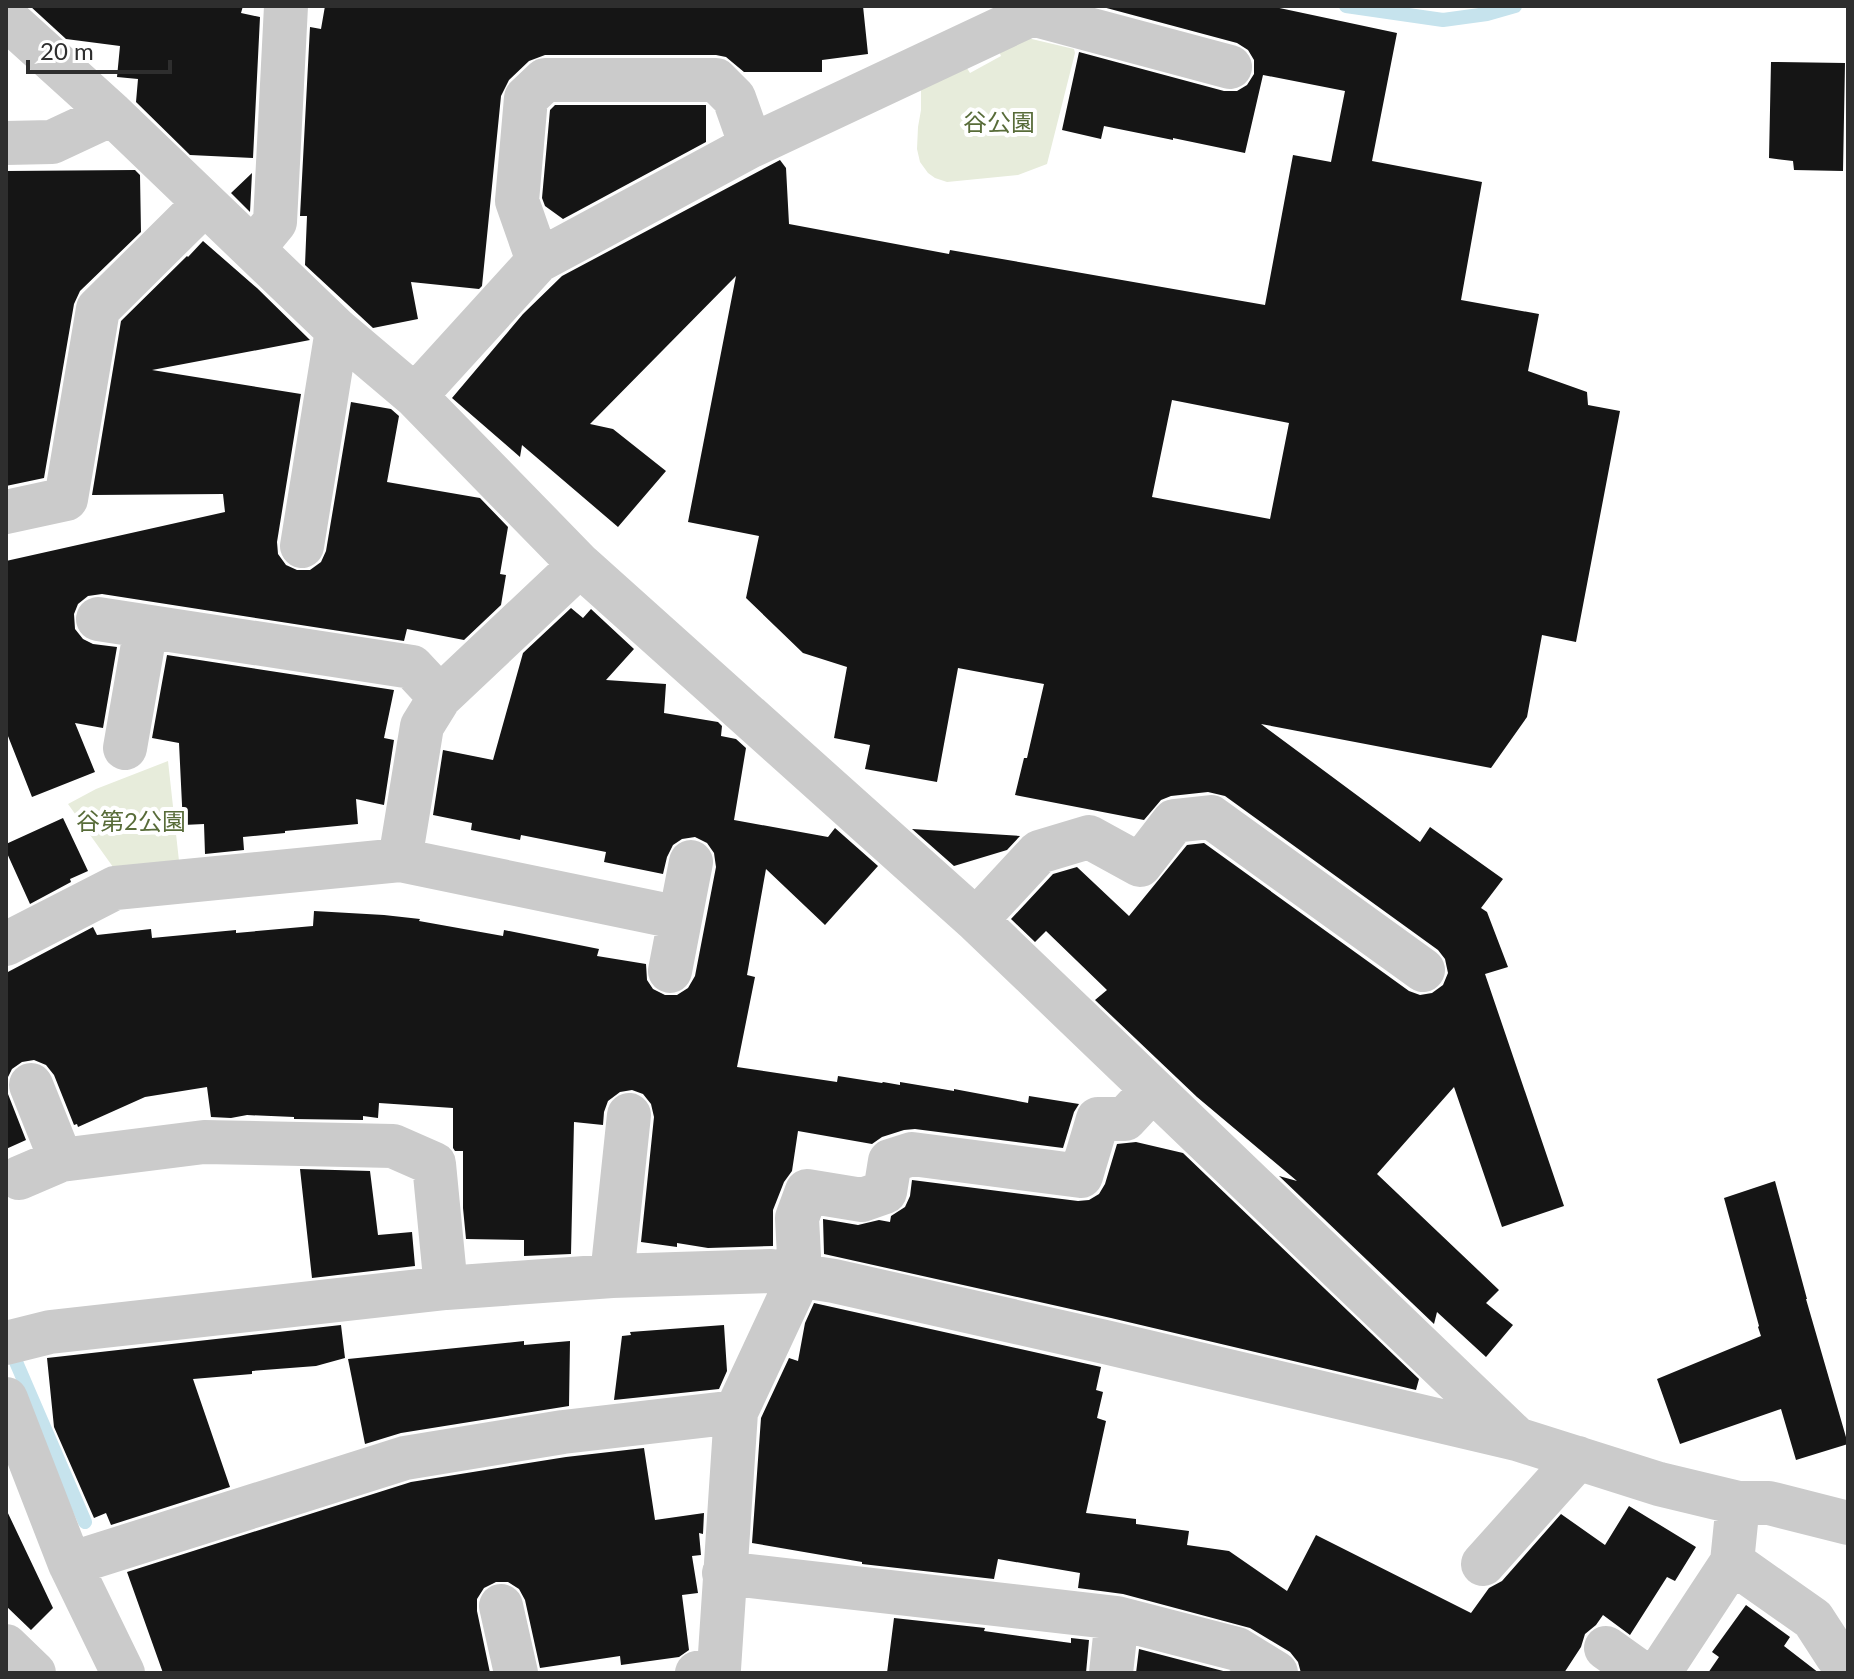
<svg xmlns="http://www.w3.org/2000/svg" width="1854" height="1679" font-family="Lato,'Noto Sans JP',sans-serif">
<style>
.green{fill:#e7ecdb}
.lines{fill:none;stroke-linecap:round;stroke-linejoin:round}
.stream{stroke:#c6e3ed;stroke-width:14}
.building{fill:#151515;fill-rule:evenodd}
.minor{stroke:#cbcbcb;stroke-width:44}
.labels{text-anchor:middle;dominant-baseline:central;stroke-width:8;stroke-linejoin:round;paint-order:stroke}
.park-label{font-size:24px;fill:#586c39;stroke:#fff}
</style>
<rect width="100%" height="100%" fill="#fff"/>
<path class="green" d="M 1019,36 L 1074,49 L 1075,53 L 1047,164 L 1018,175 L 947,182 L 935,178 L 928,173 L 920,162 L 917,149 L 918,127 L 921,110 L 921,84 L 965,65 L 970,73 L 1001,56 L 997,47 Z
M 168,761 L 179,861 L 113,867 L 68,804 L 96,789 Z"/>
<g class="lines">
<path class="stream" d="M 1346,6 L 1443,20 L 1487,14 L 1515,6
M 13,1355 L 85,1522"/>
</g>
<path class="building" d="M 30,6 L 243,6 L 241,13 L 260,17 L 253,158 L 190,155 L 136,102 L 138,79 L 117,77 L 120,46 L 66,39 Z
M 325,6 L 863,6 L 868,54 L 822,60 L 822,72 L 744,72 L 726,57 L 716,55 L 545,55 L 529,61 L 509,80 L 501,96 L 482,286 L 479,289 L 411,282 L 418,319 L 373,328 L 305,265 L 307,216 L 300,216 L 310,27 L 321,29 Z
M 1099,6 L 1270,6 L 1397,33 L 1372,161 L 1482,182 L 1461,300 L 1539,314 L 1528,371 L 1587,392 L 1588,405 L 1620,411 L 1576,642 L 1542,635 L 1527,717 L 1491,768 L 1261,724 L 1420,842 L 1430,827 L 1503,879 L 1481,908 L 1487,912 L 1508,967 L 1485,974 L 1564,1206 L 1502,1227 L 1454,1087 L 1377,1174 L 1499,1290 L 1486,1303 L 1513,1325 L 1486,1357 L 1437,1312 L 1434,1324 L 1279,1176 L 1297,1181 L 1197,1097 L 1095,1000 L 1107,990 L 1046,931 L 1035,942 L 1011,919 L 1053,874 L 1077,867 L 1129,916 L 1187,845 L 1204,843 L 1409,991 L 1420,995 L 1432,993 L 1443,985 L 1448,973 L 1445,959 L 1438,950 L 1225,796 L 1208,792 L 1171,796 L 1161,800 L 1144,820 L 1015,795 L 1024,758 L 1027,758 L 1044,684 L 958,668 L 937,782 L 865,769 L 870,745 L 834,738 L 847,667 L 803,653 L 746,598 L 759,536 L 688,522 L 736,276 L 590,424 L 613,429 L 666,471 L 618,527 L 522,445 L 520,457 L 452,398 L 523,314 L 562,276 L 780,160 L 786,168 L 789,224 L 949,254 L 950,250 L 1265,305 L 1293,155 L 1331,162 L 1345,91 L 1263,75 L 1245,153 L 1173,138 L 1173,140 L 1104,126 L 1101,139 L 1062,130 L 1079,52 L 1224,91 L 1237,91 L 1247,85 L 1254,74 L 1254,60 L 1248,50 L 1237,43 ZM 1172,400 L 1289,423 L 1270,519 L 1152,497 Z
M 1771,62 L 1845,63 L 1843,171 L 1794,170 L 1793,161 L 1769,158 Z
M 555,105 L 706,105 L 706,142 L 563,219 L 545,206 L 542,198 L 550,110 Z
M 135,170 L 140,175 L 141,232 L 80,291 L 74,304 L 44,478 L 6,486 L 6,171 Z
M 252,173 L 250,212 L 231,193 Z
M 203,241 L 257,288 L 310,340 L 152,370 L 301,394 L 277,542 L 278,554 L 286,565 L 297,570 L 310,570 L 321,562 L 326,551 L 351,402 L 391,409 L 399,416 L 387,482 L 480,498 L 508,527 L 500,574 L 506,575 L 501,605 L 464,640 L 407,629 L 404,641 L 102,594 L 88,596 L 78,604 L 74,614 L 75,629 L 83,639 L 93,644 L 117,647 L 103,728 L 75,723 L 95,772 L 32,797 L 6,731 L 6,561 L 225,512 L 223,494 L 92,495 L 121,321 L 187,256 L 188,257 Z
M 571,608 L 583,618 L 591,609 L 634,649 L 606,680 L 666,684 L 664,713 L 718,722 L 722,726 L 721,736 L 736,739 L 746,748 L 734,820 L 828,837 L 835,828 L 878,866 L 825,925 L 766,869 L 747,975 L 755,977 L 737,1067 L 837,1082 L 838,1076 L 882,1083 L 883,1082 L 900,1085 L 900,1082 L 954,1091 L 954,1089 L 1028,1103 L 1029,1096 L 1079,1104 L 1074,1112 L 1063,1148 L 915,1129 L 904,1130 L 882,1137 L 872,1144 L 798,1131 L 792,1171 L 784,1182 L 773,1210 L 773,1246 L 708,1248 L 677,1243 L 677,1247 L 641,1242 L 654,1117 L 651,1104 L 643,1094 L 632,1090 L 620,1092 L 608,1101 L 604,1112 L 603,1125 L 574,1122 L 571,1254 L 524,1256 L 524,1240 L 466,1239 L 463,1208 L 463,1151 L 455,1151 L 453,1148 L 453,1108 L 379,1103 L 378,1118 L 363,1116 L 363,1120 L 294,1119 L 294,1117 L 247,1115 L 231,1118 L 211,1117 L 207,1087 L 145,1097 L 78,1127 L 77,1124 L 74,1125 L 54,1075 L 46,1065 L 34,1060 L 22,1062 L 12,1069 L 6,1081 L 8,1094 L 26,1140 L 6,1149 L 6,973 L 93,927 L 97,935 L 151,929 L 152,938 L 236,930 L 236,933 L 313,926 L 314,911 L 384,915 L 420,919 L 419,921 L 503,936 L 504,930 L 599,949 L 597,956 L 646,964 L 647,980 L 653,989 L 665,995 L 677,995 L 688,988 L 695,976 L 716,867 L 714,853 L 707,843 L 695,837 L 682,839 L 673,845 L 667,857 L 663,874 L 604,862 L 606,852 L 521,835 L 520,840 L 471,830 L 472,823 L 433,815 L 443,750 L 493,760 L 523,653 Z
M 167,655 L 394,690 L 384,738 L 394,740 L 384,805 L 356,799 L 358,824 L 285,831 L 285,833 L 243,837 L 244,850 L 205,854 L 204,824 L 183,825 L 179,743 L 152,738 Z
M 63,818 L 88,871 L 70,879 L 71,882 L 30,904 L 6,851 L 6,844 Z
M 912,829 L 1020,836 L 1007,850 L 954,866 Z
M 1136,1142 L 1183,1153 L 1419,1379 L 1416,1390 L 1111,1318 L 824,1254 L 823,1219 L 858,1225 L 879,1220 L 890,1222 L 891,1216 L 905,1207 L 910,1196 L 912,1180 L 1078,1201 L 1089,1200 L 1099,1194 L 1105,1184 L 1117,1144 Z
M 300,1169 L 370,1171 L 378,1235 L 412,1232 L 415,1266 L 312,1278 Z
M 1775,1181 L 1807,1299 L 1806,1299 L 1848,1444 L 1796,1460 L 1781,1409 L 1680,1444 L 1657,1379 L 1761,1336 L 1758,1327 L 1759,1326 L 1724,1198 Z
M 814,1303 L 1101,1367 L 1096,1390 L 1103,1392 L 1097,1418 L 1106,1421 L 1086,1513 L 1136,1519 L 1136,1524 L 1189,1531 L 1187,1545 L 1229,1551 L 1287,1591 L 1316,1535 L 1471,1613 L 1489,1588 L 1502,1581 L 1561,1514 L 1605,1545 L 1629,1506 L 1696,1547 L 1675,1581 L 1667,1577 L 1630,1635 L 1603,1615 L 1596,1625 L 1585,1634 L 1581,1647 L 1564,1673 L 1301,1673 L 1298,1662 L 1290,1652 L 1250,1628 L 1123,1594 L 1078,1588 L 1080,1573 L 998,1559 L 994,1579 L 862,1564 L 862,1562 L 752,1543 L 761,1418 L 789,1358 L 798,1361 L 805,1323 Z
M 341,1325 L 345,1358 L 316,1366 L 252,1371 L 252,1374 L 193,1379 L 230,1487 L 111,1525 L 106,1513 L 94,1518 L 54,1427 L 47,1358 Z
M 724,1325 L 727,1371 L 719,1389 L 614,1400 L 622,1336 L 631,1335 L 630,1332 Z
M 524,1341 L 524,1345 L 570,1341 L 569,1406 L 401,1433 L 365,1444 L 348,1359 Z
M 644,1448 L 655,1520 L 704,1513 L 703,1534 L 699,1533 L 701,1555 L 692,1556 L 698,1593 L 682,1595 L 689,1650 L 679,1657 L 621,1665 L 620,1656 L 540,1668 L 525,1600 L 519,1589 L 508,1582 L 496,1582 L 484,1588 L 477,1599 L 477,1611 L 490,1673 L 163,1673 L 127,1572 L 411,1482 L 566,1457 Z
M 6,1509 L 53,1608 L 31,1630 L 6,1606 Z
M 1746,1605 L 1790,1637 L 1784,1646 L 1819,1673 L 1708,1673 L 1719,1657 L 1712,1652 Z
M 894,1618 L 985,1628 L 984,1631 L 1071,1643 L 1071,1638 L 1089,1640 L 1086,1673 L 887,1673 Z
M 1139,1649 L 1227,1672 L 1228,1673 L 1136,1673 Z"/>
<g class="lines">
<path class="minor" d="M 6,18 L 112,114 L 337,330 L 415,396 L 580,565 L 976,920 L 1517,1439
M 6,143 L 52,142 L 112,114
M 253,249 L 275,222 L 286,6
M 538,261 L 517,201 L 526,98 L 545,80 L 716,80 L 734,98 L 751,146
M 415,396 L 538,261 L 751,146 L 1032,14 L 1230,67
M 6,512 L 66,499 L 98,309 L 204,204
M 302,546 L 337,330
M 98,619 L 412,667 L 440,697
M 125,748 L 146,627
M 400,860 L 422,726 L 440,697 L 580,565
M 976,920 L 1039,852 L 1089,837 L 1140,865 L 1174,821 L 1211,817 L 1423,970
M 6,944 L 115,888 L 400,860 L 680,918
M 670,971 L 691,862
M 31,1085 L 61,1160
M 19,1178 L 61,1160 L 204,1142 L 393,1146 L 434,1164 L 446,1288
M 612,1276 L 629,1115
M 6,1343 L 50,1332 L 446,1288 L 612,1276 L 771,1271 L 834,1281 L 1105,1342 L 1517,1439 L 1659,1484 L 1738,1503 L 1769,1503 L 1848,1523
M 6,1399 L 70,1564 L 123,1673
M 736,1412 L 800,1275 L 797,1218 L 807,1191 L 862,1200 L 885,1192 L 890,1161 L 912,1154 L 1081,1176 L 1098,1119 L 1125,1119 L 1152,1090
M 1732,1562 L 1813,1619 L 1837,1656 L 1848,1664
M 70,1564 L 405,1458 L 563,1432 L 736,1412 L 719,1669 L 697,1673
M 1483,1564 L 1578,1458
M 724,1573 L 1117,1618 L 1237,1649 L 1276,1673
M 501,1606 L 516,1673
M 6,1646 L 34,1673
M 1606,1648 L 1641,1673
M 1111,1673 L 1117,1618
M 1659,1673 L 1732,1562 L 1738,1503"/>
</g>
<g class="labels">
<g class="park-label">
<text x="999" y="121">谷公園</text>
<text x="131" y="820">谷第2公園</text>
</g>
</g>
<rect width="1854" height="1679" fill="none" stroke="#2e2e2e" stroke-width="16"/>
<path d="M28 60v12h142v-12" fill="none" stroke="#2e2e2e" stroke-width="4"/>
<text x="40" y="60" font-size="24" fill="#2e2e2e" stroke="#ffffff" stroke-width="6" paint-order="stroke">20 m</text>
</svg>
